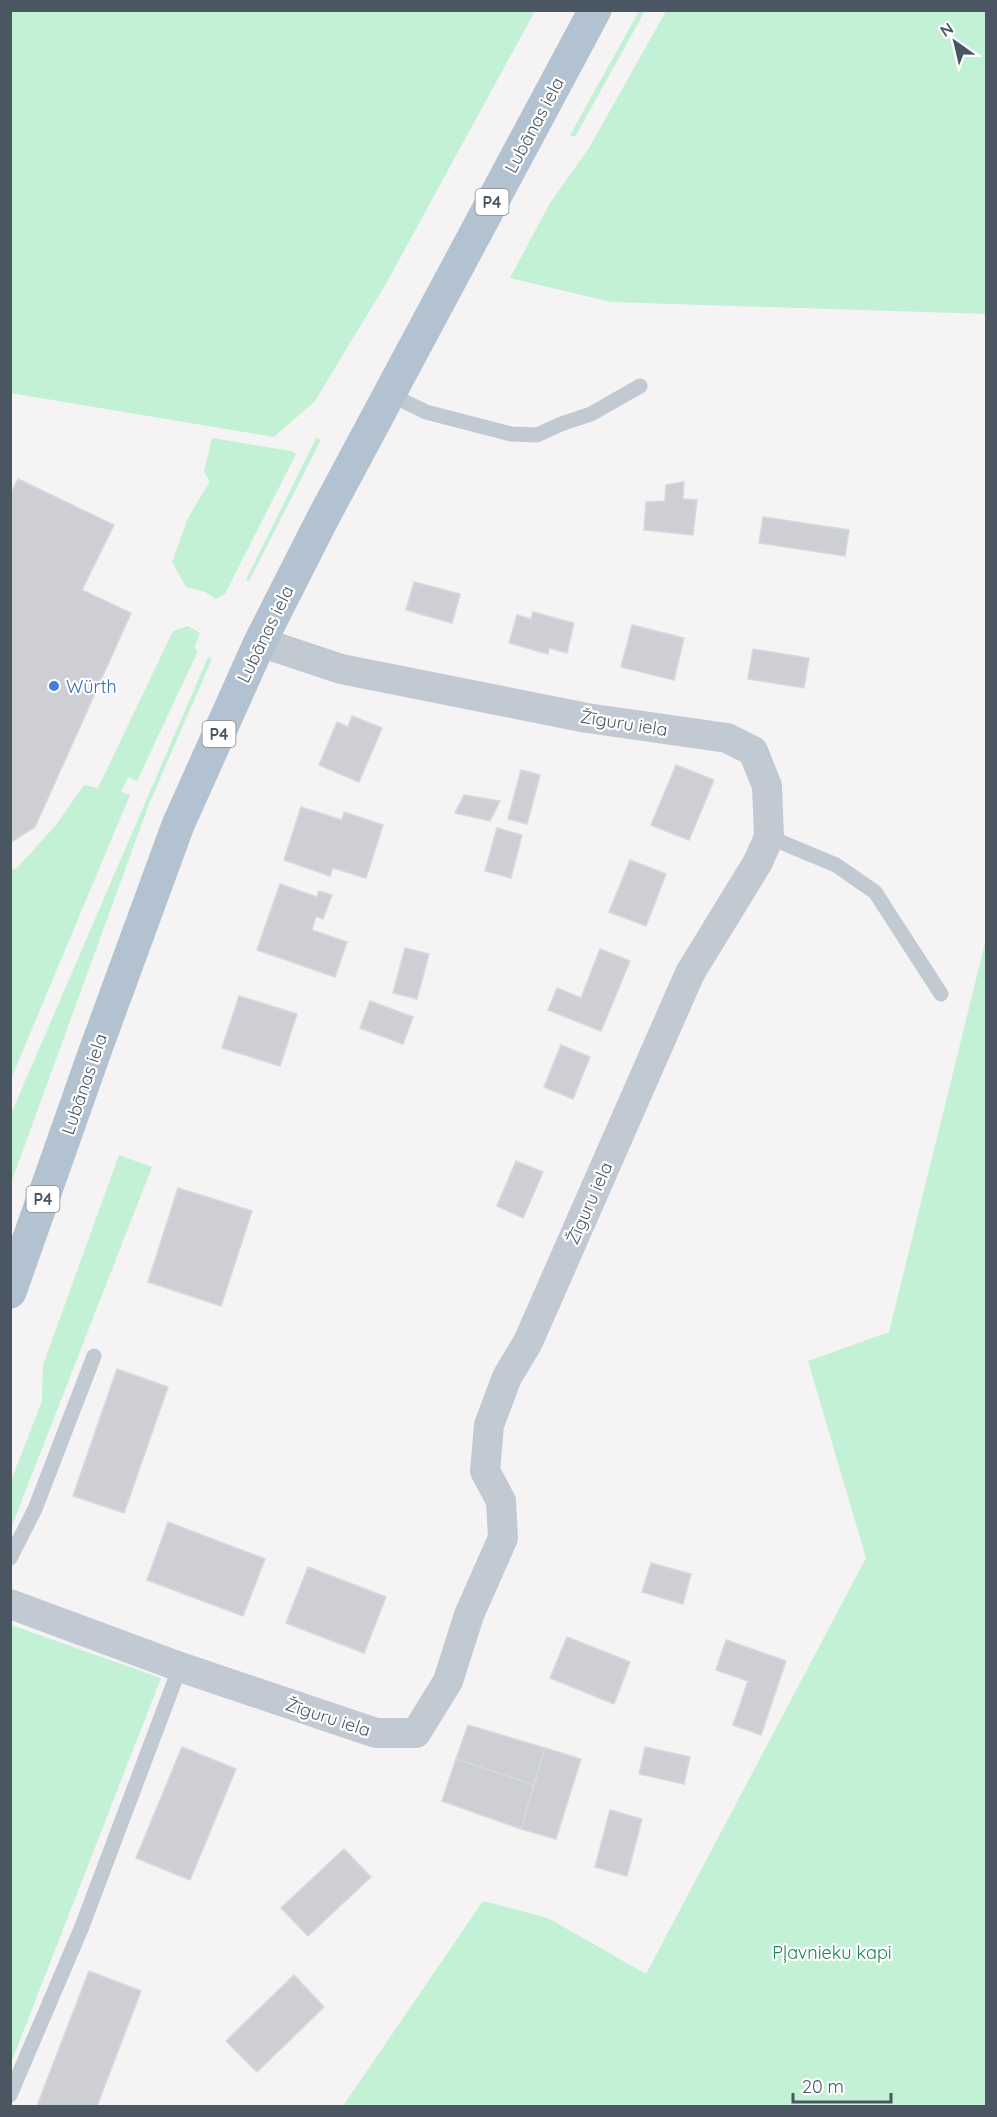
<svg xmlns="http://www.w3.org/2000/svg" width="997" height="2117" font-family="Quicksand,sans-serif">
<style>
.green{fill:#c3f1d5}
.building{fill:#cdcfd5;stroke:#d7d9de;stroke-width:1.5}
.lines{fill:none;stroke-linecap:round;stroke-linejoin:round}
.service{stroke:#c1cad2;stroke-width:15}
.minor{stroke:#c1cad2;stroke-width:30}
.primary{stroke:#b3c2d1;stroke-width:33}
.shop-dot{fill:#3f7fe0;stroke:#fff;stroke-width:2}
.labels{text-anchor:middle;dominant-baseline:central;stroke-width:4.5;stroke-linejoin:round;paint-order:stroke}
.shield{fill:#fff;stroke:#808990;stroke-width:1.5}
.shield-label{font-size:16px;font-weight:bold;fill:#4a5661}
.street-label{font-size:18px;fill:#4a5661;stroke:#fff}
.shop-label{font-size:18px;fill:#366cbe;stroke:#fff;text-anchor:start}
.park-label{font-size:18px;fill:#17864f;stroke:#fff}
</style>
<rect width="100%" height="100%" fill="#f5f3f3"/>
<path class="green" d="M 10,11 L 11,10 L 535,11 L 387,282 L 315,401 L 274,437 L 11,393 Z
M 639,11 L 645,11 L 575,137 L 570,135 Z
M 666,11 L 986,11 L 986,314 L 611,302 L 510,278 L 550,203 L 589,148 Z
M 212,438 L 291,451 L 296,454 L 225,594 L 216,599 L 205,592 L 186,587 L 172,562 L 188,518 L 210,481 L 204,472 Z
M 316,438 L 321,440 L 249,581 L 246,580 Z
M 188,626 L 200,633 L 194,648 L 198,651 L 137,781 L 128,777 L 121,792 L 130,795 L 11,1079 L 11,870 L 17,868 L 56,825 L 84,785 L 98,788 L 173,631 Z
M 208,657 L 212,659 L 149,804 L 11,1183 L 11,1114 Z
M 986,939 L 986,2106 L 343,2106 L 483,1901 L 548,1918 L 646,1974 L 866,1558 L 808,1361 L 889,1332 Z
M 119,1155 L 152,1167 L 11,1528 L 11,1481 L 42,1401 L 43,1365 Z
M 11,1625 L 161,1678 L 11,2063 L 10,1625 Z"/>
<path class="building" d="M 18,479 L 114,525 L 82,590 L 131,613 L 35,827 L 10,843 L 10,495 Z
M 684,482 L 683,499 L 697,500 L 693,535 L 644,530 L 646,502 L 665,501 L 666,485 Z
M 763,517 L 849,530 L 845,556 L 759,543 Z
M 414,582 L 460,594 L 452,623 L 406,610 Z
M 533,612 L 574,623 L 567,653 L 549,648 L 548,654 L 509,643 L 517,615 L 531,619 Z
M 632,625 L 684,638 L 674,680 L 621,667 Z
M 753,649 L 809,658 L 804,688 L 748,679 Z
M 352,716 L 382,728 L 359,782 L 319,765 L 337,722 L 348,727 Z
M 676,765 L 714,780 L 689,840 L 651,825 Z
M 521,770 L 540,775 L 527,824 L 508,819 Z
M 464,795 L 500,801 L 490,821 L 455,813 Z
M 301,807 L 342,820 L 344,812 L 383,825 L 366,878 L 333,868 L 330,876 L 284,860 Z
M 497,828 L 522,835 L 511,878 L 485,871 Z
M 630,860 L 666,874 L 646,926 L 609,912 Z
M 280,884 L 317,897 L 319,891 L 332,895 L 323,919 L 316,916 L 312,930 L 347,942 L 335,977 L 257,950 Z
M 405,948 L 429,954 L 417,999 L 393,993 Z
M 600,949 L 630,961 L 601,1031 L 548,1010 L 557,988 L 581,998 Z
M 239,996 L 297,1014 L 280,1066 L 222,1048 Z
M 370,1001 L 413,1017 L 403,1044 L 360,1028 Z
M 561,1045 L 590,1057 L 573,1099 L 544,1087 Z
M 516,1161 L 543,1172 L 523,1218 L 497,1206 Z
M 178,1188 L 252,1211 L 221,1306 L 148,1282 Z
M 117,1369 L 168,1387 L 124,1513 L 73,1496 Z
M 168,1522 L 265,1559 L 243,1616 L 147,1580 Z
M 651,1563 L 691,1574 L 683,1604 L 642,1592 Z
M 308,1567 L 386,1597 L 364,1653 L 286,1623 Z
M 567,1637 L 630,1662 L 614,1704 L 550,1678 Z
M 726,1640 L 786,1661 L 761,1735 L 733,1725 L 748,1681 L 716,1670 Z
M 468,1725 L 545,1748 L 534,1785 L 456,1759 Z
M 182,1747 L 236,1769 L 190,1880 L 136,1858 Z
M 645,1747 L 690,1757 L 684,1784 L 639,1774 Z
M 545,1748 L 581,1759 L 556,1839 L 521,1829 Z
M 456,1759 L 534,1785 L 521,1829 L 442,1801 Z
M 610,1810 L 642,1819 L 627,1876 L 595,1867 Z
M 344,1849 L 371,1877 L 308,1936 L 281,1908 Z
M 89,1971 L 141,1991 L 97,2106 L 37,2106 Z
M 294,1975 L 324,2007 L 257,2072 L 226,2041 Z"/>
<g class="lines">
<path class="service" d="M 389,394 L 426,412 L 511,434 L 537,435 L 561,424 L 591,414 L 640,386
M 769,837 L 836,865 L 875,892 L 941,994
M 10,1558 L 35,1509 L 94,1356
M 10,2095 L 81,1929 L 180,1667"/>
<path class="minor" d="M 10,1604 L 180,1667 L 376,1733 L 416,1733 L 448,1681 L 469,1615 L 503,1538 L 501,1501 L 485,1471 L 489,1425 L 507,1377 L 528,1342 L 690,973 L 758,862 L 769,837 L 767,786 L 753,751 L 727,738 L 587,718 L 341,669 L 260,642"/>
<path class="primary" d="M 10,1292 L 94,1054 L 178,825 L 260,642 L 323,518 L 595,10"/>
</g>
<circle class="shop-dot" cx="54" cy="686" r="6"/>
<g class="labels">
<g class="shield">
<rect x="475.5" y="189" width="33" height="26" rx="4.5"/>
<rect x="202.5" y="721" width="33" height="26" rx="4.5"/>
<rect x="26.5" y="1186" width="33" height="26" rx="4.5"/>
</g>
<g class="shield-label">
<text x="492" y="202">P4</text>
<text x="219" y="734">P4</text>
<text x="43" y="1199">P4</text>
</g>
<g class="street-label">
<text transform="translate(534 125) rotate(-62)">Lubānas iela</text>
<text transform="translate(265 634) rotate(-64)">Lubānas iela</text>
<text transform="translate(624 723) rotate(9)">Žīguru iela</text>
<text transform="translate(84 1084) rotate(-71)">Lubānas iela</text>
<text transform="translate(589 1203) rotate(-66)">Žīguru iela</text>
<text transform="translate(328 1717) rotate(18)">Žīguru iela</text>
</g>
<g class="shop-label">
<text x="66" y="686">Würth</text>
</g>
<g class="park-label">
<text x="832" y="1952">Pļavnieku kapi</text>
</g>
</g>
<rect width="997" height="2117" fill="none" stroke="#4a5661" stroke-width="24"/>
<g transform="translate(955 42) rotate(326)" stroke="#ffffff" stroke-width="4.5" paint-order="stroke">
<path d="M0-4.5L10 22L0 15L-10 22Z" fill="#4a5661"/>
<text y="-9" font-size="16" font-weight="bold" text-anchor="middle" fill="#4a5661">N</text>
</g>
<path d="M793 2093v9h98v-9" fill="none" stroke="#4a5661" stroke-width="3"/>
<text x="802" y="2093" font-size="18" fill="#4a5661" stroke="#ffffff" stroke-width="4.5" paint-order="stroke">20 m</text>
</svg>
